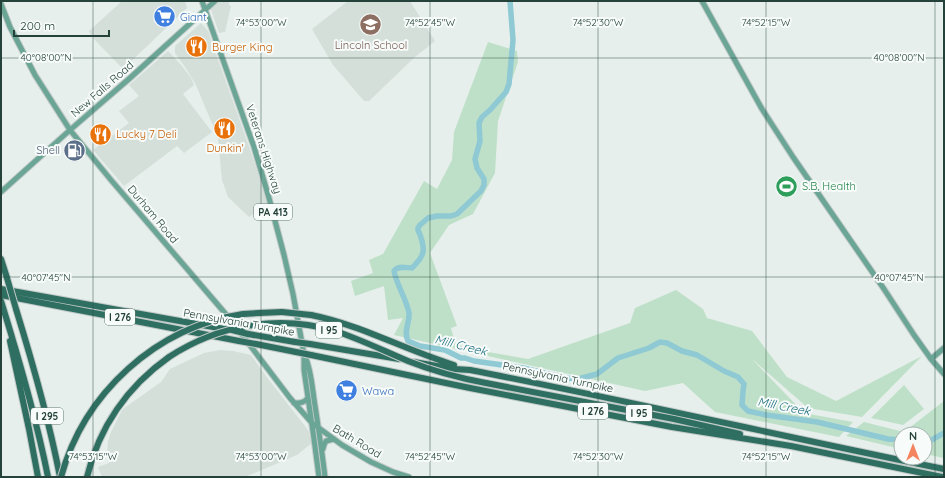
<svg xmlns="http://www.w3.org/2000/svg" width="945" height="478" font-family="Quicksand,sans-serif">
<style>
.built{fill:#d4dfda}
.green{fill:#bfe0c8}
.lines{fill:none;stroke-linecap:round;stroke-linejoin:round}
.river{stroke:#8ec9d4;stroke-width:5.5}
.major-casing{stroke:#c2cac8;stroke-width:7}
.highway-casing{stroke:#c2cac8;stroke-width:8}
.major{stroke:#6aa596;stroke-width:5}
.highway{stroke:#2f6f62;stroke-width:6}
.highway-bridge-casing{stroke:#c2cac8;stroke-width:8;stroke-linecap:butt}
.highway-bridge{stroke:#2f6f62;stroke-width:6}
.ticks{fill:none;stroke:#24423a;stroke-width:1;stroke-opacity:0.45}
.labels{text-anchor:middle;dominant-baseline:central;stroke-width:4;stroke-linejoin:round;paint-order:stroke}
.shield{fill:#f7fbf9;stroke:#637a73;stroke-width:1}
.shield-label{font-size:10px;font-weight:bold;fill:#24423a}
.shop-label{font-size:11px;fill:#366cbe;stroke:#f7fbf9;text-anchor:start}
.education-label{font-size:11px;fill:#785e54;stroke:#f7fbf9}
.food-label{font-size:11px;fill:#c56008;stroke:#f7fbf9;text-anchor:start}
.street-label{font-size:11px;fill:#24423a;stroke:#f7fbf9}
.service-label{font-size:11px;fill:#4e5e75;stroke:#f7fbf9;text-anchor:end}
.leisure-label{font-size:11px;fill:#27864d;stroke:#f7fbf9;text-anchor:start}
.water-label{font-size:12px;font-style:italic;fill:#1c6f80;stroke:#f7fbf9}
.ticks-label{font-size:10px;text-anchor:middle;fill:#24423a;stroke:#f7fbf9;stroke-width:4;stroke-linejoin:round;paint-order:stroke}
</style>
<rect width="100%" height="100%" fill="#e6efeb"/>
<path class="built" d="M 122,1 L 185,1 L 187,8 L 123,69 L 91,36 L 89,31 Z
M 208,1 L 229,1 L 229,5 L 231,6 L 225,32 L 219,33 Z
M 348,1 L 410,1 L 435,41 L 415,57 L 369,101 L 364,101 L 333,65 L 312,29 Z
M 201,23 L 208,31 L 251,152 L 268,204 L 249,217 L 228,197 L 222,180 L 218,138 L 196,85 L 185,67 L 175,53 L 175,46 Z
M 168,51 L 182,66 L 191,78 L 194,85 L 183,94 L 212,132 L 184,153 L 177,146 L 124,186 L 93,150 L 129,123 L 119,111 L 139,96 L 129,85 Z
M 220,350 L 233,351 L 251,355 L 266,376 L 308,430 L 312,443 L 297,455 L 245,477 L 102,477 L 98,467 L 109,463 L 107,453 L 108,441 L 111,432 L 122,410 L 127,406 L 161,382 L 170,369 L 204,353 Z"/>
<path class="green" d="M 488,42 L 517,51 L 518,62 L 498,121 L 495,173 L 473,214 L 449,225 L 430,253 L 457,326 L 451,328 L 455,342 L 465,348 L 528,359 L 630,323 L 635,308 L 676,290 L 703,309 L 707,318 L 752,331 L 787,377 L 836,401 L 922,356 L 862,417 L 808,408 L 751,358 L 804,413 L 853,422 L 839,437 L 715,412 L 683,383 L 645,391 L 394,335 L 403,318 L 388,320 L 384,286 L 355,296 L 351,281 L 373,273 L 369,260 L 383,254 L 424,181 L 437,189 L 452,160 L 454,132 Z
M 904,385 L 924,409 L 903,425 L 871,418 Z
M 944,401 L 944,458 L 925,454 L 925,434 L 901,434 L 901,449 L 846,436 L 864,422 L 904,432 Z"/>
<g class="lines">
<path class="river" d="M 510,1 L 513,40 L 509,84 L 506,92 L 490,110 L 482,117 L 479,123 L 480,141 L 475,159 L 477,168 L 484,179 L 484,185 L 481,191 L 457,214 L 451,216 L 437,216 L 428,218 L 420,225 L 418,228 L 418,230 C 421,236 424,246 423,252 C 422,258 416,264 412,268 C 406,268 398,265 394,271 C 397,286 406,298 409,313 C 410,322 403,331 408,341 L 420,346 L 445,350 L 461,358 L 465,358 L 474,361 L 523,368 L 565,378 L 578,379 L 597,374 L 618,358 L 649,348 L 660,342 L 667,343 L 682,351 L 697,355 L 724,371 L 738,377 L 744,384 L 743,391 L 742,405 L 748,411 L 766,415 L 817,422 L 888,439 L 901,440
M 925,442 L 928,442 L 944,433"/>
<defs>
<path id="major" d="M 202,1 L 254,147 L 269,198 L 284,255 L 293,294 L 304,354 L 304,370 L 314,439 L 319,477
M 702,1 L 762,109 L 793,157 L 884,289 L 914,335 L 931,359 L 944,374
M 1,4 L 10,27 L 35,75 L 70,130 L 111,180 L 230,319 L 290,398 L 312,423 L 342,445 L 371,462 L 393,472 L 409,477
M 1,192 L 70,130 L 130,78 L 215,1
M 305,356 C 311,370 312,385 314,399 C 318,425 322,451 325,477
M 931,359 L 944,348
M 294,403 C 300,403 304,403 308,398
M 323,449 L 324,445 L 326,441 L 334,439"/>
<path id="highway" d="M 1,259 L 7,278
M 1,289 L 230,330
M 1,295 L 239,341
M 1,301 C 19,359 36,417 48,477
M 16,309 C 33,364 49,420 60,477
M 243,314 L 259,313 L 282,312
M 311,315 C 361,325 405,350 454,365
M 248,334 L 295,342
M 10,341 L 29,429 L 38,477
M 256,344 L 296,352
M 310,344 L 399,359
M 311,355 L 470,388 L 672,427 L 791,446 L 942,477
M 414,362 L 454,369 L 470,370 C 629,401 786,437 944,469
M 486,383 L 674,419 L 740,434
M 87,477 C 99,427 128,386 169,357"/>
</defs>
<use href="#major" class="major-casing"/>
<use href="#highway" class="highway-casing"/>
<use href="#major" class="major"/>
<use href="#highway" class="highway"/>
<defs>
<path id="highway-bridge" d="M 7,278 L 16,309
M 282,312 L 311,315
M 232,330 L 248,334
M 239,341 L 256,344
M 295,342 L 310,344
M 296,352 L 311,355
M 169,357 C 218,325 278,314 335,331 C 360,339 384,351 408,361 C 433,371 459,378 486,383
M 61,477 C 84,393 156,327 243,314"/>
</defs>
<use href="#highway-bridge" class="highway-bridge-casing"/>
<use href="#highway-bridge" class="highway-bridge"/>
</g>
<path class="ticks" d="M 93,1 L 93,477M 261,1 L 261,477M 430,1 L 430,477M 598,1 L 598,477M 766,1 L 766,477M 935,1 L 935,477M 1,58 L 944,58M 1,277 L 944,277"/>
<defs>
<symbol id="supermarket-disc" viewBox="-11 -11 22 22"><circle r="9.5" fill="#3f7fe0" stroke="#f7fbf9"/><path d="M-6-5.5h2.5l.6 2H6L4.5 2H-2.5L-4.4-4H-6ZM-1.5 3.2a1.3 1.3 0 1 0 .1 0ZM3 3.2a1.3 1.3 0 1 0 .1 0Z" fill="#fff"/></symbol>
<symbol id="school-disc" viewBox="-11 -11 22 22"><circle r="9.5" fill="#8d6e63" stroke="#f7fbf9"/><path d="M0-5L7-2L0 1L-7-2ZM-4 1L0 2.5L4 1V4Q0 6-4 4Z" fill="#fff"/></symbol>
<symbol id="restaurant-disc" viewBox="-11 -11 22 22"><circle r="9.5" fill="#e8710a" stroke="#f7fbf9"/><path d="M-5-6h1v4h1v-4h1v4h1v-4h1v5L-1.5 .5V6h-2V.5L-5-1ZM5-6V6H3V1.5H1.5Q1.5-4 5-6Z" fill="#fff"/></symbol>
<symbol id="fuel-disc" viewBox="-11 -11 22 22"><circle r="9.5" fill="#5c6f8a" stroke="#f7fbf9"/><path d="M-5.5-6h7V0h2V4h1.3V-2.5L3-4.5l.8-.8L6-3V5H2.5V1h-1V6h-7ZM-4.2-4.7v3.2H.2V-4.7Z" fill="#fff"/></symbol>
<symbol id="stadium-disc" viewBox="-11 -11 22 22"><circle r="9.5" fill="#2e9e5b" stroke="#f7fbf9"/><path d="M0-5a6.5 5 0 1 0 0 10a6.5 5 0 1 0 0-10ZM-3.5-1.8h7v3.6h-7Z" fill="#fff"/></symbol>
</defs>
<g fill-rule="evenodd">
<use href="#supermarket-disc" x="152" y="4" width="25" height="25"/>
<use href="#school-disc" x="358" y="12" width="25" height="25"/>
<use href="#restaurant-disc" x="184" y="34" width="25" height="25"/>
<use href="#restaurant-disc" x="212" y="116" width="25" height="25"/>
<use href="#restaurant-disc" x="88" y="122" width="25" height="25"/>
<use href="#fuel-disc" x="62" y="138" width="25" height="25"/>
<use href="#stadium-disc" x="774" y="174" width="25" height="25"/>
<use href="#supermarket-disc" x="334" y="378" width="25" height="25"/>
</g>
<g class="labels">
<g class="shield">
<rect x="254" y="204" width="38" height="16" rx="3"/>
<rect x="105" y="309" width="30" height="16" rx="3"/>
<rect x="316" y="322" width="26" height="16" rx="3"/>
<rect x="578" y="403" width="30" height="16" rx="3"/>
<rect x="626" y="405" width="26" height="16" rx="3"/>
<rect x="31" y="408" width="32" height="16" rx="3"/>
</g>
<g class="shield-label">
<text x="273" y="212">PA 413</text>
<text x="120" y="317">I 276</text>
<text x="329" y="330">I 95</text>
<text x="593" y="411">I 276</text>
<text x="639" y="413">I 95</text>
<text x="47" y="416">I 295</text>
</g>
<g class="shop-label">
<text x="180" y="17">Giant</text>
<text x="362" y="391">Wawa</text>
</g>
<g class="education-label">
<text x="371" y="45">Lincoln School</text>
</g>
<g class="food-label">
<text x="212" y="47">Burger King</text>
<text x="116" y="134">Lucky 7 Deli</text>
<text x="225" y="148" text-anchor="middle">Dunkin'</text>
</g>
<g class="street-label">
<text transform="translate(102 89) rotate(-41)">New Falls Road</text>
<text transform="translate(264 149) rotate(72)">Veterans Highway</text>
<text transform="translate(153 214) rotate(50)">Durham Road</text>
<text transform="translate(239 322) rotate(10)">Pennsylvania Turnpike</text>
<text transform="translate(558 377) rotate(12)">Pennsylvania Turnpike</text>
<text transform="translate(357 441) rotate(31)">Bath Road</text>
</g>
<g class="service-label">
<text x="60" y="150">Shell</text>
</g>
<g class="leisure-label">
<text x="802" y="186">S.B. Health</text>
</g>
<g class="water-label">
<text transform="translate(461 345) rotate(14)">Mill Creek</text>
<text transform="translate(784 406) rotate(11)">Mill Creek</text>
</g>
</g>
<g class="ticks-label">
<text x="261" y="26">74°53'00"W</text>
<text x="430" y="26">74°52'45"W</text>
<text x="598" y="26">74°52'30"W</text>
<text x="766" y="26">74°52'15"W</text>
<text x="46" y="61">40°08'00"N</text>
<text x="899" y="61">40°08'00"N</text>
<text x="46" y="281">40°07'45"N</text>
<text x="899" y="281">40°07'45"N</text>
<text x="93" y="460">74°53'15"W</text>
<text x="261" y="460">74°53'00"W</text>
<text x="430" y="460">74°52'45"W</text>
<text x="598" y="460">74°52'30"W</text>
<text x="766" y="460">74°52'15"W</text>
</g>
<rect width="945" height="478" fill="none" stroke="#24423a" stroke-width="4"/>
<g transform="translate(913 446)"><circle r="19" fill="#f7fbf9" stroke="#a3b1ad"/>
<path d="M0-3L7 15L0 10L-7 15Z" fill="#f4845f"/>
<text y="-6" font-size="11" font-weight="bold" text-anchor="middle" fill="#24423a">N</text>
</g>
<path d="M14 30v6h95v-6" fill="none" stroke="#24423a" stroke-width="2"/>
<text x="20" y="30" font-size="12" fill="#24423a" stroke="#f7fbf9" stroke-width="3" paint-order="stroke">200 m</text>
</svg>
